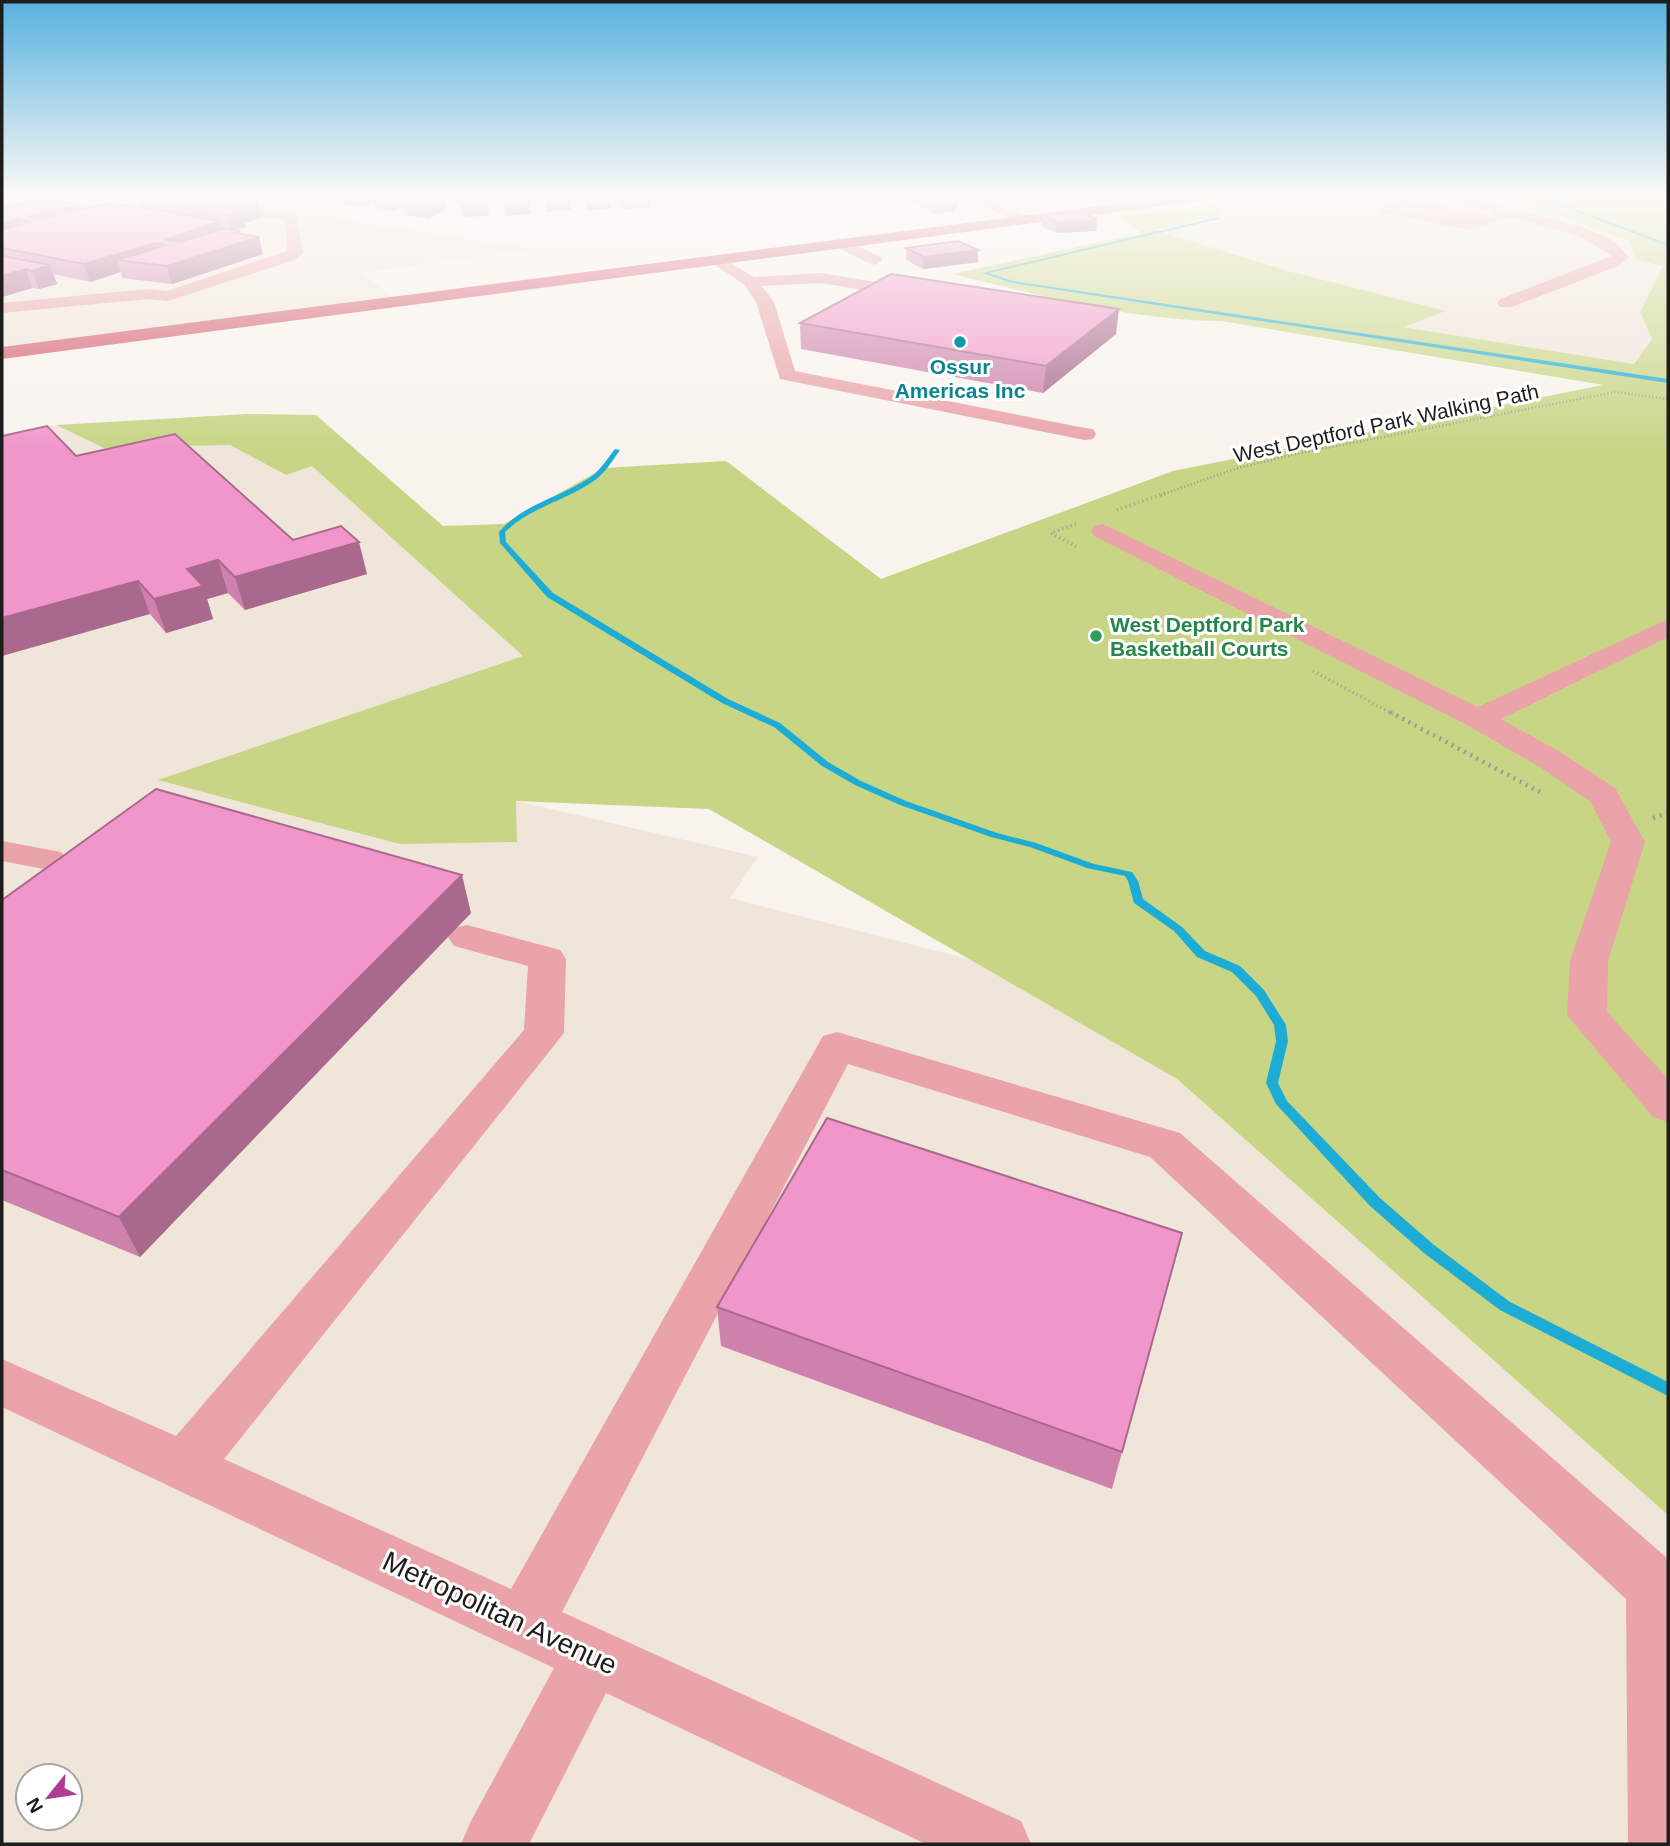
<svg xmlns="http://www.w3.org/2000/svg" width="1670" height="1846" font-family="Arial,sans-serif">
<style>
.built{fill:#f0e5d9;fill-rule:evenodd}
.green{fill:#c7d584}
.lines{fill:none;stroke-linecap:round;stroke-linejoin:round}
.stream{fill:#1dacd5;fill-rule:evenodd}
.path-far2{stroke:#9e9b96;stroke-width:2.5;stroke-dasharray:1 2.5;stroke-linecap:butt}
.path-far1{stroke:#9e9b96;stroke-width:3.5;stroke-dasharray:1 3.5;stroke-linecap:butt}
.path{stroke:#9e9b96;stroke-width:4.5;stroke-dasharray:2 5;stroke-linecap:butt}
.minor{fill:#e9a3a9;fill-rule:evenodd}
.major{fill:#d4576a;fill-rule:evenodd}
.wall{fill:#cf81ae}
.shaded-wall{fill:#a9698d}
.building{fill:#f196ca;stroke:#a9698d;stroke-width:2}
.culture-dot{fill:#0f9aa8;stroke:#fff;stroke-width:2.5}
.leisure-dot{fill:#2e9e5b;stroke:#fff;stroke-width:2.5}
.labels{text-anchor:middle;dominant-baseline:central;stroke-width:6;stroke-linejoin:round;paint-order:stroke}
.far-culture-label{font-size:21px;font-weight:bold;fill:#0d838f;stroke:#fff}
.far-street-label{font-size:21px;fill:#1f1d1b;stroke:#fff}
.far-leisure-label{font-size:21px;font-weight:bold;fill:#27864d;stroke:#fff;text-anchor:start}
.near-street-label{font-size:28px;fill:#1f1d1b;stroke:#fff}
</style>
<rect width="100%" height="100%" fill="#f8f3ed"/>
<path class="built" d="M 2,196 L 198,196 L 529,249 L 363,273 L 392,297 L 2,347 Z
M 1280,196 L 1502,196 L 1631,241 L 1663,266 L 1640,312 L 1652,339 L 1634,364 L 1401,327 L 1445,312 L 1288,271 L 1153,230 L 1219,215 L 1218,204 Z
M 56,425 L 104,448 L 230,445 L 286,475 L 312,465 L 524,656 L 159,780 L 517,841 L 516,801 L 758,857 L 730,898 L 972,960 L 1177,1079 L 1668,1515 L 1668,1844 L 2,1844 L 2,434 ZM 28,1776 L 70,1776 L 70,1818 L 28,1818 Z"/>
<path class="green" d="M 1502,196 L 1668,196 L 1668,1515 L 1177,1079 L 709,809 L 516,801 L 517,842 L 400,844 L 158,780 L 523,656 L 312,466 L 286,475 L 230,445 L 104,448 L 56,425 L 247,414 L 316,415 L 443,526 L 504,524 L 604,468 L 726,461 L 881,579 L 1173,471 L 1603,385 L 1221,321 C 1129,320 1041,295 952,274 L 1143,233 L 1117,217 L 1218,204 L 1219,215 L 1154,230 L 1288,271 L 1446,311 L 1403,327 L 1634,364 L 1652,339 L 1640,312 L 1663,266 L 1636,260 L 1630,241 Z"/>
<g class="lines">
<path class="stream" d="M 1546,198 L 1668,244 L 1668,246 L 1545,200 Z
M 1218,217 L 1219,219 L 989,273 L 1013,281 L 1668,379 L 1668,383 L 1012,283 L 982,273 Z
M 615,449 L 620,450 C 613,460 606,472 595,480 C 566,501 532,506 505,532 L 506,542 L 553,593 L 728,699 L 780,723 L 828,762 L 861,781 L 906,801 L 997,833 L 1036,843 L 1094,864 L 1132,872 L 1138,881 L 1143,899 L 1182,927 L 1205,951 L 1240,966 L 1264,990 L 1286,1025 L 1288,1041 L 1278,1083 L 1287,1101 L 1380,1198 L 1434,1245 L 1510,1302 L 1668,1382 L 1668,1396 L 1500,1310 L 1424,1253 L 1370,1206 L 1276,1104 L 1266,1083 L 1276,1041 L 1274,1025 L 1256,996 L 1232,972 L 1197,957 L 1174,931 L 1134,903 L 1128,881 L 1125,876 L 1087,868 L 1030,847 L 991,837 L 900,805 L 855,785 L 822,766 L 774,727 L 722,703 L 547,597 L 500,543 L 499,532 C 523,504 559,498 589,478 C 600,471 607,459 615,449 Z"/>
<path class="path-far2" d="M 1161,495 L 1238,468 L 1295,454 L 1616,392 L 1668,399"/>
<path class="path-far1" d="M 1117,510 L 1166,493
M 1076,524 L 1051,533 L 1079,548
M 1313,671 L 1393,714"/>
<path class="path" d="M 1390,712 L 1540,792
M 1653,818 L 1668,813"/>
<path class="minor" d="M 411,196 L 589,196 L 582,200 C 551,201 431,213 411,196 Z
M 962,196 L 980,196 L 1030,219 L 1023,223 L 1018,222 Z
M 1443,196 L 1464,196 L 1576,225 L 1606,237 L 1618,245 L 1629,257 L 1618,266 L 1512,307 L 1500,307 L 1497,303 L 1500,299 L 1612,256 L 1581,237 L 1511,217 L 1468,230 L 1384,213 L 1377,209 L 1404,199 L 1487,215 L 1495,213 L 1445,199 ZM 1405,207 L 1470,221 L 1401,208 Z
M 209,200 L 277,209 L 297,215 L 303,253 L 292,261 L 168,301 L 148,299 L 2,313 L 2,303 L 148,289 L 167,291 L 287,251 L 285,220 L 204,207 L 204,201 Z
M 842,239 L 881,257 L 883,260 L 875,265 L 869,263 L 837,247 L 834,244 L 837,241 Z
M 718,255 L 754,277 L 820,273 L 889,284 L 897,289 L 889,294 L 820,283 L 762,286 L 774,302 L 795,371 L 1085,428 L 1093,429 L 1096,434 L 1093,439 L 1085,440 L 780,379 L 756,302 L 745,285 L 712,263 L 710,260 L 712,257 Z
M 1103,524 L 1478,707 L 1668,619 L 1668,637 L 1501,719 L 1562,753 L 1615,788 L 1645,842 L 1608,961 L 1607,1012 L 1668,1079 L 1668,1122 L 1653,1117 L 1567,1015 L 1570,961 L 1611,842 L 1590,801 L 1540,767 L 1467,725 L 1094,536 L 1091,531 L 1094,526 Z
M 2,841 L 61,852 L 66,859 L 61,866 L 49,870 L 2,861 Z
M 467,925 L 560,950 L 566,959 L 564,1033 L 224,1459 L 511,1589 L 823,1036 L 837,1032 L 1180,1133 L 1668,1559 L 1668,1844 L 1628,1844 L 1626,1599 L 1150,1157 L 848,1064 L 562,1612 L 1021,1821 L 1031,1844 L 926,1844 L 606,1693 L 529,1844 L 461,1844 L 471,1821 L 554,1668 L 2,1407 L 2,1359 L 176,1436 L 524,1030 L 528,966 L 454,946 L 448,937 L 454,928 Z"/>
<path class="major" d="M 1177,196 L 1215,196 L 1208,200 L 2,359 L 2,347 Z"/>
</g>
<path class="wall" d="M 305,196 L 410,196 L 411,200 L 447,209 L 427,219 L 404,215 L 402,208 L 392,211 L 375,208 L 374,203 L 360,207 L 341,204 L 340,198 L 327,202 L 305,199 Z
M 583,196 L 609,196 L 611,208 L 587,210 L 584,203 Z
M 618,196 L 649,196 L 651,207 L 624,209 L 618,201 Z
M 682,196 L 706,196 L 693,199 Z
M 906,196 L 955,196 L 957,207 L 955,208 L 955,211 L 935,214 L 921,207 L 921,203 L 919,204 L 906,198 Z
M 1009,196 L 1047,196 L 1047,199 L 1028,202 L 1009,197 Z
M 487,198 L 489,216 L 463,217 L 461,206 Z
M 138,200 L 262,218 L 245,223 L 246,227 L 235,230 L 239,231 L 240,234 L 263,254 L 172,284 L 122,278 L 121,272 L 90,282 L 53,274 L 57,284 L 39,289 L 32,288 L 2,297 L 2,208 L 79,204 L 81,209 L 140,207 Z
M 1042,215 L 1097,219 L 1096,231 L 1056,233 L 1041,226 Z
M 906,248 L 978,262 L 923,269 L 906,260 Z
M 800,323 L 1116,334 L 1043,393 L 801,349 Z
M 76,456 L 293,540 L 367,574 L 245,610 L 228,593 L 207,599 L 213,619 L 166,633 L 150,614 Z
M 2,900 L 471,913 L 140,1257 L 2,1200 Z
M 1182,1233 L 1112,1489 L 721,1346 L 717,1307 Z"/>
<path class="shaded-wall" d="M 326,196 L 340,196 L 340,198 L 327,202 Z
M 358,196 L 382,196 L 373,197 L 374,203 L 360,207 Z
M 406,196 L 410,196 L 411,205 L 402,204 L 402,208 L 392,211 L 390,200 Z
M 650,196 L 651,207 L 624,209 L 623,198 Z
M 693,196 L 706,196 L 693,199 Z
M 919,196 L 942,196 L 921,197 L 921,203 L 919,204 Z
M 1028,196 L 1047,196 L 1047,199 L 1028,202 Z
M 957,197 L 957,207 L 955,208 L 955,211 L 935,214 L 936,203 L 949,198 Z
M 445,198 L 447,209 L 427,219 L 425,208 Z
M 610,198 L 611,208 L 587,210 L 585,199 Z
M 570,200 L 571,210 L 546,212 L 544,201 Z
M 258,202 L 262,218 L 245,223 L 246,227 L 232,231 L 227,215 L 234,209 Z
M 529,203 L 531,214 L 505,216 L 504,205 Z
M 79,204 L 84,220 L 36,233 L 29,217 Z
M 19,219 L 25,236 L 2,242 L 2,224 Z
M 1097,219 L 1096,231 L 1056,233 L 1057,222 Z
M 221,221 L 225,237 L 170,257 L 165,240 Z
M 239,231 L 242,242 L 259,237 L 263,254 L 172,284 L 167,266 L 233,233 Z
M 156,243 L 161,260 L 117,260 L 121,272 L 90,282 L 84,264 Z
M 978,250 L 978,262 L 923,269 L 924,257 Z
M 50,265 L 57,284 L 39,289 L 32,271 Z
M 26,269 L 32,288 L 2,297 L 2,276 Z
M 1119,309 L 1116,334 L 1043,393 L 1046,366 Z
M 359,542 L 367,574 L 245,610 L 235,577 Z
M 218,560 L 228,593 L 207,599 L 213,619 L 166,633 L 154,599 L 187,569 Z
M 138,581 L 150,614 L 2,656 L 2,618 Z
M 462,875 L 471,913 L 140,1257 L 119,1217 Z"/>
<path class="building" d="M 160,196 L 216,196 L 258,202 L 234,209 L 242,210 L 227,215 L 138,200 Z
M 378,196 L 406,196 L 390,200 L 373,197 Z
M 542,196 L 569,196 L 570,200 L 544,201 Z
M 584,196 L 609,196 L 610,198 L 585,199 Z
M 621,196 L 650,196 L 623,198 Z
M 929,196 L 955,196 L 957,197 L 949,198 L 956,200 L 936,203 L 921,197 Z
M 433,197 L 445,198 L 425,208 L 402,204 L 413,199 L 426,200 Z
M 501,197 L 527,198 L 529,203 L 504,205 Z
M 487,198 L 487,205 L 461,206 L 461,199 Z
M 36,200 L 79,204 L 29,217 L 41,219 L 85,208 L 109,204 L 128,205 L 221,221 L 165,240 L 179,242 L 226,228 L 239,231 L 233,233 L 259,237 L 167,266 L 117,260 L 167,245 L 156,243 L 84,264 L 2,248 L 2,230 L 32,222 L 19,219 L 2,224 L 2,208 Z
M 1081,213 L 1097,219 L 1057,222 L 1042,215 Z
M 958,241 L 978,250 L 924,257 L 906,248 Z
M 2,256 L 50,265 L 32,271 L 26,269 L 2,276 Z
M 891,274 L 1119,309 L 1046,366 L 800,323 Z
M 47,426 L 76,456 L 175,434 L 293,540 L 341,526 L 359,542 L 235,577 L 218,560 L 187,569 L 203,586 L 154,599 L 138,581 L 2,618 L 2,436 Z
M 156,789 L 462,875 L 119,1217 L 2,1170 L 2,900 Z
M 827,1118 L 1182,1233 L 1122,1452 L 717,1307 Z"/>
<linearGradient id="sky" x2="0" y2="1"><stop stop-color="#57b1e0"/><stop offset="0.43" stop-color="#fcfaf7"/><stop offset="1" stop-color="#fcfaf7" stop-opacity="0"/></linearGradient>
<rect width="1670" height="454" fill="url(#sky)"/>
<circle class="culture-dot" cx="960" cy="342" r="7"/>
<circle class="leisure-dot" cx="1096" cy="636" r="7"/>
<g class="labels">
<g class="far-culture-label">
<text x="960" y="366">Ossur<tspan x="960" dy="24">Americas Inc</tspan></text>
</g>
<g class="far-street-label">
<text transform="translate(1386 423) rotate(-12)">West Deptford Park Walking Path</text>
</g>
<g class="far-leisure-label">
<text x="1110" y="624">West Deptford Park<tspan x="1110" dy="24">Basketball Courts</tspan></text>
</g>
<g class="near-street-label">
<text transform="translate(500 1613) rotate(25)">Metropolitan Avenue</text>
</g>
</g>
<rect width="1670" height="1846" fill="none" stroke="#1f1d1b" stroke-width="7"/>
<g transform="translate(49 1797) rotate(240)"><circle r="33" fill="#ffffff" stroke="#a5a5a4" stroke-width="2"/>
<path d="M0-5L12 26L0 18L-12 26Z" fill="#b03b93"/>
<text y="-10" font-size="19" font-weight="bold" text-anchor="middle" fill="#1f1d1b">N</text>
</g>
</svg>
